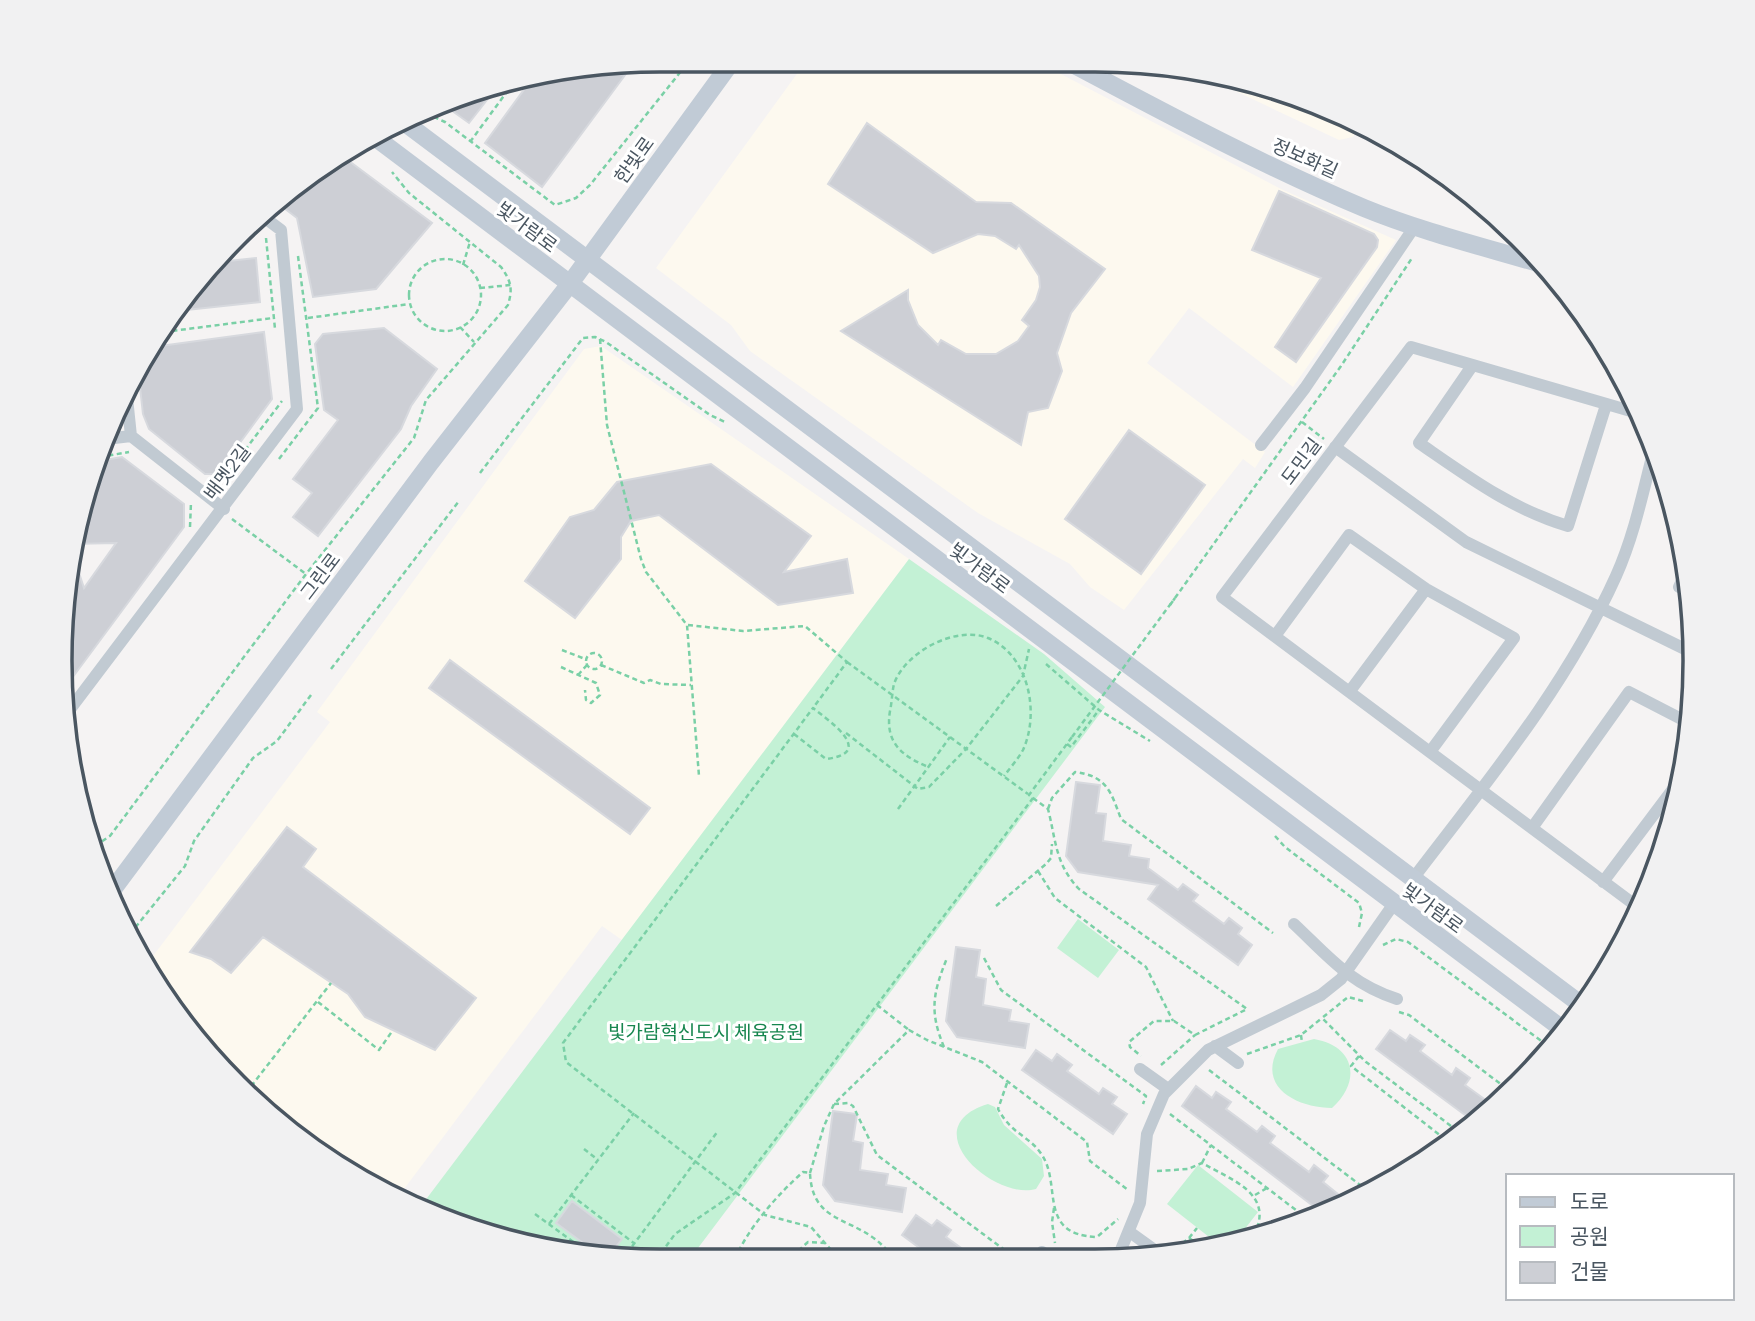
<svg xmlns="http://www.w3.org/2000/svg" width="1755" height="1321" font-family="Manrope,'Noto Sans KR',sans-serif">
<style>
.commercial{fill:#fdf9ef}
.green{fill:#c3f1d5}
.building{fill:#cdcfd5;stroke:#d7d9de;stroke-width:2}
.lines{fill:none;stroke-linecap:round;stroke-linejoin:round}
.path{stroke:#7ad0a6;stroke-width:2.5;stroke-dasharray:5 3.5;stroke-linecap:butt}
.street{stroke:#c1cad2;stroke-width:12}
.secondary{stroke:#c1cbd6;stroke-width:18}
.path-bridge{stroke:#7ad0a6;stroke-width:2.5;stroke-dasharray:5 3.5;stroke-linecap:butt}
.labels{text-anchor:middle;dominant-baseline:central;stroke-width:6;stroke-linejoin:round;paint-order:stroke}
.street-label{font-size:19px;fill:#4a5661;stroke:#fff}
.park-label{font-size:19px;fill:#17864f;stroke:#fff}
.rim{fill:none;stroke:#4a5661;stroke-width:3.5}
</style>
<rect width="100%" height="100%" fill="#f5f3f3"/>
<path class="commercial" d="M 807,60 L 1036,61 L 1281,189 L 1396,240 L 1293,387 L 1189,308 L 1147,363 L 1265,452 L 1255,468 L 1243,459 L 1124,610 L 1090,587 L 1070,564 L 978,513 L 750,351 L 731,325 L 656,268 Z
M 1193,71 L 1250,80 L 1358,129 L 1353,137 L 1339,140 Z
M 601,346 L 909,559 L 622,940 L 602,926 L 398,1197 L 360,1181 L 265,1113 L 183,1026 L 147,964 L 330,722 L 317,712 L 584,349 Z"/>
<path class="green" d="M 909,559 L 1044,654 L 1105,707 L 689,1260 L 621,1260 L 505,1241 L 421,1206 Z
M 1078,919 L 1119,950 L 1098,978 L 1057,948 Z
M 1314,1039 C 1355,1046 1362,1081 1332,1108 C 1298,1108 1257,1088 1278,1049 Z
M 988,1104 L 995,1107 L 1004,1125 L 1042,1159 L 1044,1176 L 1036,1189 C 993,1201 912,1127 988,1104 Z
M 1198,1165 L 1258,1212 L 1237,1239 L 1218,1244 L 1167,1204 Z"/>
<path class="building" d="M 634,63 L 542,187 L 485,143 L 534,76 Z
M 501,82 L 469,123 L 444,105 Z
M 867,123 L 976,202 L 1011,203 L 1105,269 L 1071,313 L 1057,353 L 1062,371 L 1048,408 L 1028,412 L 1021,445 L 841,331 L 908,290 L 908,300 L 918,325 L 938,345 L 941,340 L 966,354 L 996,354 L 1018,341 L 1029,326 L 1022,320 L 1036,300 L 1040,287 L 1039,276 L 1019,245 L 1016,249 L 995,236 L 978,234 L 933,253 L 828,184 Z
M 341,155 L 432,223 L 376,289 L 313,297 L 297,218 L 280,205 Z
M 1279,191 L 1374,234 L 1378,240 L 1377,247 L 1296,362 L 1275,347 L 1321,278 L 1252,250 Z
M 256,258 L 260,302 L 177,311 L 210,263 Z
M 384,328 L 437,369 L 411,406 L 401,429 L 318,536 L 293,517 L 312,493 L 293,479 L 338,420 L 324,410 L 315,344 L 323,334 Z
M 264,332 L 272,399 L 217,474 L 205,474 L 149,429 L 143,414 L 138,369 L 153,347 Z
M 1129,430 L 1205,485 L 1141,574 L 1065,519 Z
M 122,457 L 184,504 L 184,527 L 61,693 L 71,549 L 84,588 L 116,543 L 71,544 L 99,461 Z
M 711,464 L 811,536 L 784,572 L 847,559 L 853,593 L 778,605 L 659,515 L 631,521 L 621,537 L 621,559 L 575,618 L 525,581 L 570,517 L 594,510 L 617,482 Z
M 450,660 L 650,808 L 630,834 L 429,688 Z
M 1076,782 L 1100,785 L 1096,813 L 1106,814 L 1103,841 L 1131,845 L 1129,856 L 1149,859 L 1148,868 L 1178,890 L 1183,884 L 1198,895 L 1193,901 L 1224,924 L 1229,918 L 1242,928 L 1238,934 L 1252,945 L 1238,965 L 1148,899 L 1158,885 L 1078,872 L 1066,856 Z
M 287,827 L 316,849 L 303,867 L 476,998 L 435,1050 L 365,1017 L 348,994 L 263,937 L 231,973 L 211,959 L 190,952 Z
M 956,947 L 980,950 L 976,977 L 986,979 L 983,1005 L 1011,1010 L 1009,1021 L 1029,1024 L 1025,1048 L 957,1037 L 946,1021 Z
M 1390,1030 L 1406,1041 L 1410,1035 L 1425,1045 L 1420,1051 L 1452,1075 L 1456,1068 L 1470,1078 L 1465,1085 L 1494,1106 L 1476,1123 L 1465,1115 L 1376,1049 Z
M 1036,1050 L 1052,1061 L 1057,1054 L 1072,1065 L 1067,1071 L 1099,1094 L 1103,1088 L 1117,1097 L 1112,1104 L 1127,1114 L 1113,1134 L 1022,1070 Z
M 1196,1086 L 1212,1098 L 1216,1092 L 1231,1102 L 1226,1109 L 1257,1132 L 1262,1126 L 1275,1136 L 1270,1143 L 1309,1172 L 1314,1165 L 1328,1176 L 1323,1182 L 1348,1202 L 1325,1215 L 1182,1106 Z
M 833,1111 L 857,1114 L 853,1141 L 863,1143 L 860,1170 L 888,1174 L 886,1185 L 906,1188 L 902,1212 L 835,1201 L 823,1185 Z
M 572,1201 L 622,1239 L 607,1258 L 602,1257 L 556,1223 Z
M 916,1215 L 932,1226 L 937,1220 L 951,1230 L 946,1237 L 975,1258 L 933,1258 L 902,1235 Z"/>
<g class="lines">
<path class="path" d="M 426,113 L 445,122 L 555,205 L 576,198 L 590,185 L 690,60
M 470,142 L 517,78
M 266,238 L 275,329
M409 295a36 36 0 1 1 72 0a36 36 0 1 1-72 0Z
M 463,265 L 470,242
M 480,288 L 511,285
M 308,318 L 409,304
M 460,327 L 474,342
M 164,332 L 273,318
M 600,339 L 607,425 L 641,559 L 646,572 L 687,625 L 699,776
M 1302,422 L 1324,439
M 100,457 L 129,452
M 279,459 L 318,408 L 298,256
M 480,473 L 583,338 L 595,337 L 606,342 L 710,415 L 725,422
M 208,480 L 224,478 L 282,401
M 232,519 L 306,574
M 190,527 L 191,502
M 1170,605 L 1341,366 L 1412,258
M 688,625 L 743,631 L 805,626 L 847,662 L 813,708
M 562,650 L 585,659
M586 661a8 8 0 1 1 16 0a8 8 0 1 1-16 0Z
M 847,662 L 1028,794
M 1046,664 L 1099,710 L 1150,741
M 601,665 L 644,683 L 650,680 L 661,684 L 691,685
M 561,667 L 596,683 L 600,695 L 591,703 L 586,700 L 585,690
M 331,669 L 459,501
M 578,675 L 587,665
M 846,733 L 918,789 L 929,787 L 966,749 L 1023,676 L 1029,649
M 794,734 L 826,759 C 877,753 828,720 813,708 L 563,1043 L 566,1062 L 765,1215 L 811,1227 L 839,1259
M 1067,744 L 1071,747 L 1099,710
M 926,766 C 900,755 885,741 890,711 C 892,702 892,692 894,684 C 905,652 956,625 988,638 C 1029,655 1040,713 1023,750 C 1018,759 1010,768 1004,776
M 1033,798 L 1048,809 C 1056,840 1055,864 1079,889 L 1247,1009 L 1195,1035 L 1174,1021 L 1154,1021 L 1129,1042 L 1130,1047 L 1141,1056
M 898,809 L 950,737
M 1048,809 L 1052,798 L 1075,772 C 1107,776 1111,792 1121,819 L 1273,933
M 1275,836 L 1285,847 L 1359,903 L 1362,913 L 1359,927
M 95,846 L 110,836 L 306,574 L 414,438 L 426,400 L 508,305 C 513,288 511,281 501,267 L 409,193 L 392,172
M 1038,871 L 1055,898 L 1146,967 L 1173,1021
M 996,906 L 1046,864 L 1051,858 L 1052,844
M 130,934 L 185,866 L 194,841 L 253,758 L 277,741 L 311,695
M 1383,945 L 1396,939 L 1408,942 L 1552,1049
M 984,958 L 1001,990 L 1146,1096 L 1143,1104
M 1363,1001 L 1348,997 L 1322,1018 L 1366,1062 L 1463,1135
M 318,1002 L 379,1050 L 393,1030
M 877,1005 L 909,1030
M 1399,1012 L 1409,1015 L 1510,1091
M 1301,1035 L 1302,1043
M 944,1047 C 929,1011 933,993 947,958
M 1247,1054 L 1301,1035 L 1322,1018
M 1359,1056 L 1351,1066 L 1450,1143
M 1161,1065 L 1195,1035
M 1209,1070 L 1368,1191
M 1007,1083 L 998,1109 C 1013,1136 1029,1135 1042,1155 C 1062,1185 1037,1235 1097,1237 L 1118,1219
M 246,1093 L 331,983
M 834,1104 L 848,1103 L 853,1106 L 877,1155 L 1014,1257
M 1170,1114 L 1309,1220
M 584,1149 L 598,1160
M 1202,1163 L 1211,1145
M 1157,1171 L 1188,1169 L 1202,1163 C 1232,1180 1275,1194 1254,1235
M 810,1173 L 824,1126 L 834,1104 L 909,1030 L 927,1040 L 982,1062 L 1087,1142 L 1090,1161 L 1128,1190
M 571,1195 L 635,1244
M 1255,1195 L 1267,1188
M 1054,1208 L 1052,1222 L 1055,1243
M 535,1214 L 591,1255
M 549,1224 L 634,1113
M 1189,1238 L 1197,1228
M 1176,1249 L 1189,1238 L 1203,1248
M 874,1258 L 886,1249
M 735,1259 C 748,1228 778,1194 803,1172 L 810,1173 C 812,1220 846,1217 875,1239 C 882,1244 888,1252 895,1258
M 797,1259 L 798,1251 L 808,1242 L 826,1243
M 622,1260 L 718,1131
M 656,1260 L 675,1234 L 735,1193 L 1033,798 L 1029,795 L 1072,737"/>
<path class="street" d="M 1472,366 L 1419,443 C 1467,476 1511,509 1568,526 L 1606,405
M 126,388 L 131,436 L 224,509
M 106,439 L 131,436
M 1261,445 L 1305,388 L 1415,226
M 1335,447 L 1466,542 L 1693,653
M 1686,572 L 1679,587 L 1689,592
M 1275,636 L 1349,535 L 1426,589 L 1514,638 L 1430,752
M 1350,691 L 1426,589
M 65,716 L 297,409 L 281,230 L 265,218
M 1532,828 L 1629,692 L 1691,724
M 1412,880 C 1485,784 1566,687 1616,576 C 1634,536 1643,492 1654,449
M 1603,882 L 1682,777
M 1639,908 L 1222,597 L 1411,347 L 1641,414
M 1294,924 C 1328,956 1350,984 1397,999
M 1215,1046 L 1238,1063
M 1140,1069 L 1168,1089
M 1131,1233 L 1163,1256
M 1042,1252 L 1049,1257
M 1118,1257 L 1140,1203 L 1147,1134 L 1164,1094 L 1208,1050 L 1321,995 L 1341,979 L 1393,905"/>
<path class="secondary" d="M 1067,61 C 1165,113 1262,165 1364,208 C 1420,231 1480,246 1538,263
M 404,122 L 1583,1006
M 372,135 L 1565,1031
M 108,896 L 431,462 L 569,285 L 733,60"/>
<path class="path-bridge" d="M 1072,737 L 1175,598"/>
</g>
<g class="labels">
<g class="street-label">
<text transform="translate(1305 158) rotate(24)">정보화길</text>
<text transform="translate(634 160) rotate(-54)">한빛로</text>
<text transform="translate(527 227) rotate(37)">빛가람로</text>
<text transform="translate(1301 461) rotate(-53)">도민길</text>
<text transform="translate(227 472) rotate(-53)">배멧2길</text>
<text transform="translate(980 568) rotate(37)">빛가람로</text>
<text transform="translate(320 576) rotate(-53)">그린로</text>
<text transform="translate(1433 908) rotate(36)">빛가람로</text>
</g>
<g class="park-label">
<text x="706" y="1032">빛가람혁신도시 체육공원</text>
</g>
</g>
<path d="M0 0H1755V1321H0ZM660 72H1095A588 588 0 0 1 1683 660V661A588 588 0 0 1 1095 1249H660A588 588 0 0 1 72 661V660A588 588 0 0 1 660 72Z" fill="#f1f1f2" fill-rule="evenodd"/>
<path class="rim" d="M660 72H1095A588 588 0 0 1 1683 660V661A588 588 0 0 1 1095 1249H660A588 588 0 0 1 72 661V660A588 588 0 0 1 660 72Z"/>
<rect x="1506" y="1174" width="228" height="126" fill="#ffffff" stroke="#b7bbc0" stroke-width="2"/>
<rect x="1520" y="1197" width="35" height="10" fill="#c1cbd6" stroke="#b7bbc0" stroke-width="2"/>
<text x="1570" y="1209" font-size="21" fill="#4a5661">도로</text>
<rect x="1520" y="1226" width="35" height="21" fill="#c3f1d5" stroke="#b7bbc0" stroke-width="2"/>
<text x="1570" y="1244" font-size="21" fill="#4a5661">공원</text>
<rect x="1520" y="1262" width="35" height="21" fill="#cdcfd5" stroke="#b7bbc0" stroke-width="2"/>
<text x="1570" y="1279" font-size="21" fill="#4a5661">건물</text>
</svg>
